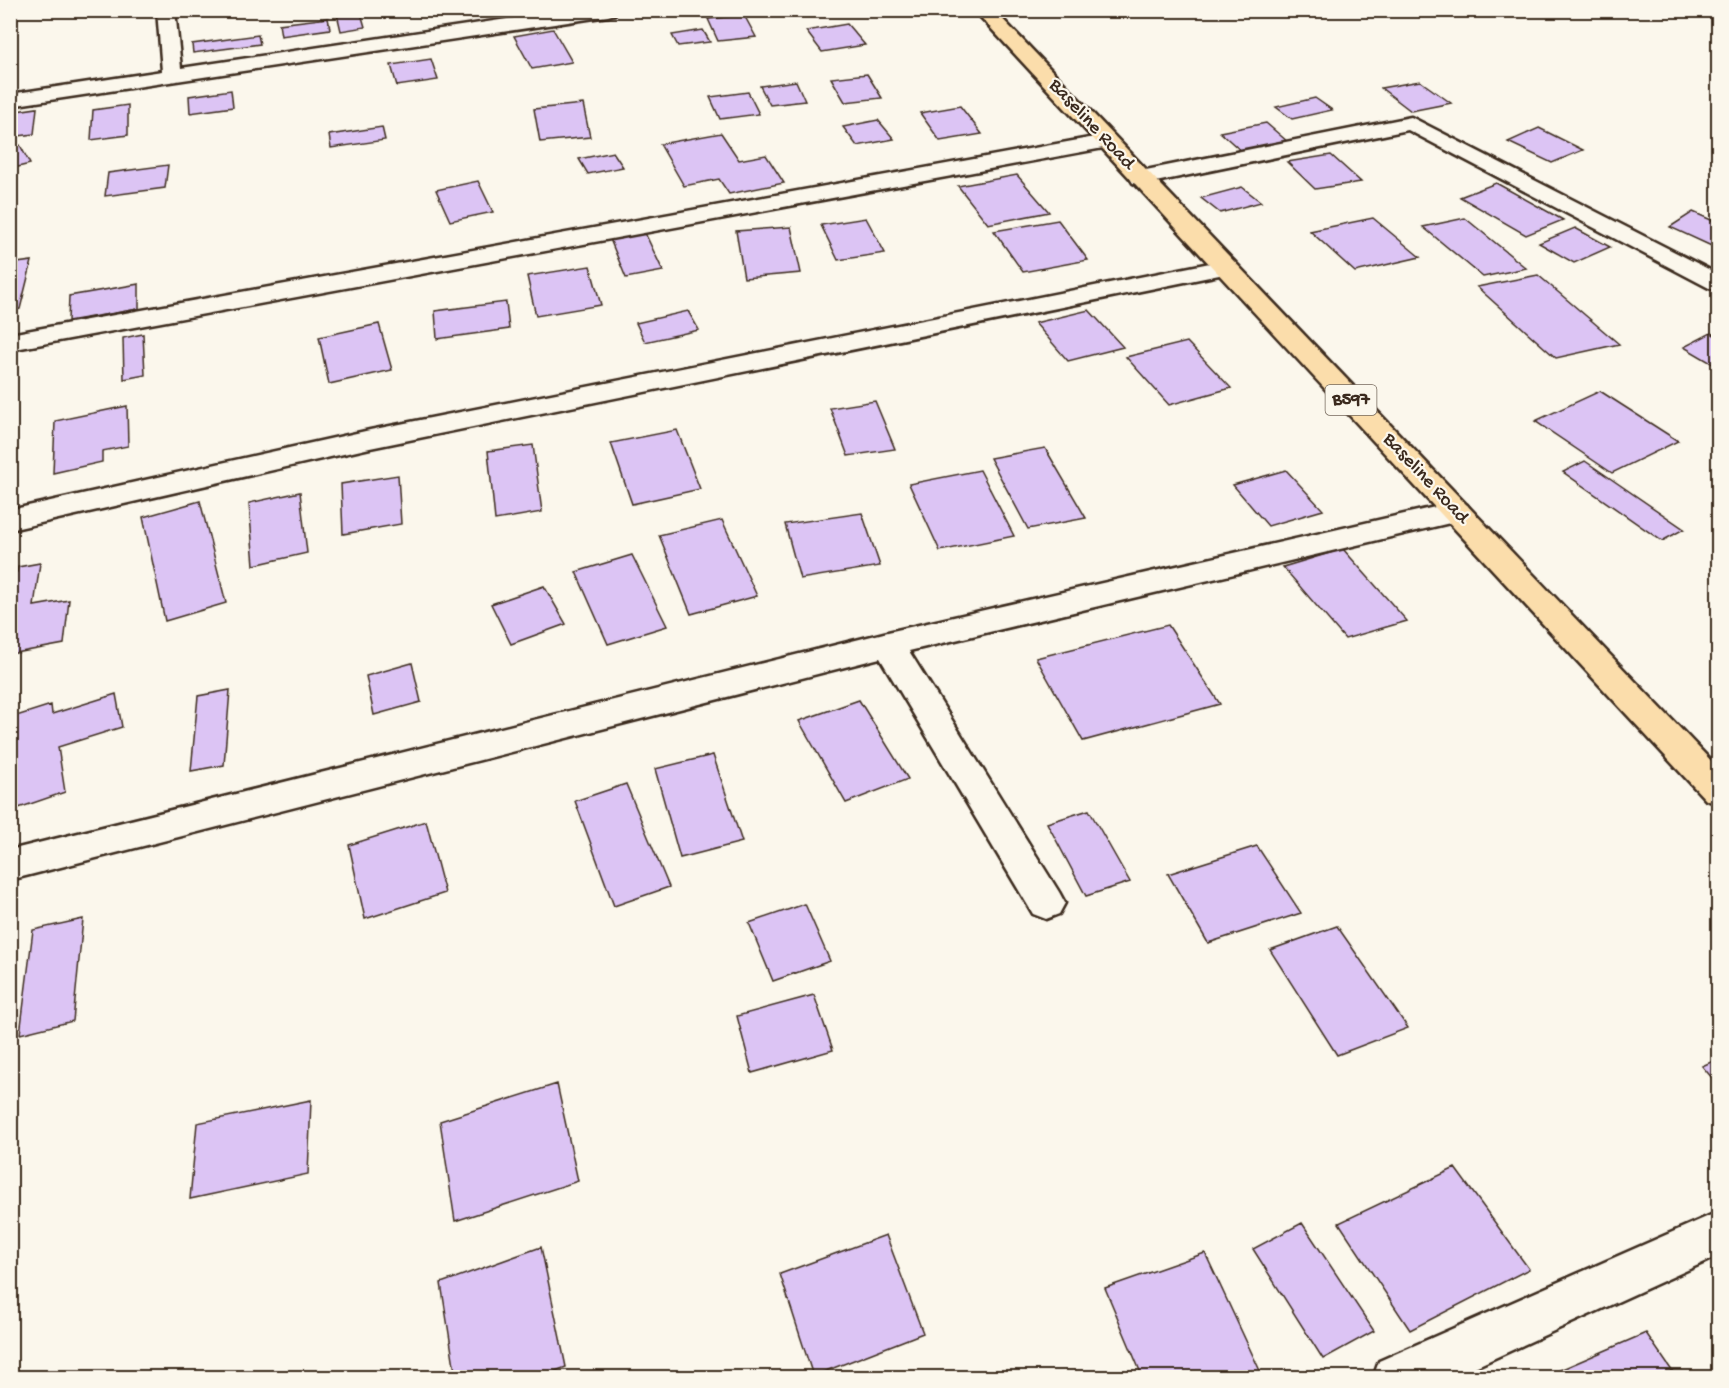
<svg xmlns="http://www.w3.org/2000/svg" width="1729" height="1388" font-family="'Gochi Hand',sans-serif">
<style>
.building{fill:#dcc4f4;stroke:#3b2a1e;stroke-width:1.5}
.lines{fill:none;stroke-linecap:round;stroke-linejoin:round}
.minor-casing{stroke:#3b2a1e;stroke-width:5}
.major-casing{stroke:#3b2a1e;stroke-width:5}
.minor{fill:#fbf7ec;fill-rule:evenodd}
.major{fill:#fbddab;fill-rule:evenodd}
.labels{text-anchor:middle;dominant-baseline:central;stroke-width:4.5;stroke-linejoin:round;paint-order:stroke}
.shield{fill:#fbf7ec;stroke:#75685c;stroke-width:1.5}
.shield-label{font-size:18px;font-weight:bold;fill:#3b2a1e}
.street-label{font-size:20px;fill:#3b2a1e;stroke:#fbf7ec}
</style>
<rect width="100%" height="100%" fill="#fbf7ec"/>
<filter id="ink" filterUnits="userSpaceOnUse"><feTurbulence type="fractalNoise" baseFrequency=".0167" numOctaves="2"/><feDisplacementMap in="SourceGraphic" scale="12" xChannelSelector="R" yChannelSelector="G"/><feConvolveMatrix kernelMatrix="1 2 1 2 8 2 1 2 1" color-interpolation-filters="sRGB"/></filter>
<g filter="url(#ink)">
<path class="building" d="M 360,10 L 365,27 L 341,31 L 337,14 Z
M 744,15 L 756,37 L 718,41 L 708,19 Z
M 328,18 L 330,29 L 281,36 L 279,24 Z
M 847,24 L 865,45 L 822,52 L 806,31 Z
M 553,29 L 572,62 L 532,69 L 514,36 Z
M 703,30 L 710,42 L 678,46 L 672,35 Z
M 258,35 L 260,44 L 193,53 L 192,44 Z
M 431,59 L 438,80 L 397,86 L 391,65 Z
M 867,74 L 882,98 L 845,102 L 831,78 Z
M 796,81 L 805,101 L 770,105 L 760,86 Z
M 1420,81 L 1451,103 L 1411,111 L 1381,88 Z
M 231,90 L 233,107 L 190,113 L 189,96 Z
M 748,92 L 759,114 L 720,119 L 710,97 Z
M 1315,98 L 1332,110 L 1292,119 L 1276,107 Z
M 583,104 L 590,137 L 540,142 L 534,109 Z
M 128,105 L 128,135 L 91,140 L 93,110 Z
M 960,106 L 982,134 L 940,141 L 920,113 Z
M 37,108 L 34,134 L 10,137 L 10,112 Z
M 878,120 L 894,139 L 857,146 L 843,127 Z
M 1266,123 L 1288,142 L 1241,151 L 1220,132 Z
M 382,127 L 385,140 L 331,148 L 329,135 Z
M 1539,128 L 1583,150 L 1552,163 L 1508,142 Z
M 721,133 L 739,160 L 766,155 L 784,183 L 729,194 L 719,179 L 684,186 L 660,144 Z
M 20,145 L 30,164 L 10,169 L 10,147 Z
M 613,152 L 623,167 L 588,174 L 579,159 Z
M 1331,155 L 1361,182 L 1315,189 L 1287,162 Z
M 168,165 L 165,188 L 105,196 L 108,173 Z
M 1017,175 L 1049,212 L 988,224 L 958,186 Z
M 478,181 L 493,212 L 450,221 L 436,190 Z
M 1496,183 L 1563,220 L 1526,235 L 1460,197 Z
M 1242,187 L 1261,202 L 1220,213 L 1201,198 Z
M 1693,212 L 1718,223 L 1718,249 L 1670,227 Z
M 866,218 L 885,253 L 838,260 L 821,225 Z
M 1373,218 L 1420,257 L 1355,272 L 1310,231 Z
M 1465,218 L 1526,268 L 1483,277 L 1423,227 Z
M 1058,220 L 1088,260 L 1023,272 L 994,231 Z
M 791,227 L 801,273 L 744,278 L 736,231 Z
M 1575,228 L 1610,247 L 1574,263 L 1539,243 Z
M 645,233 L 663,271 L 626,278 L 610,239 Z
M 32,261 L 20,309 L 10,311 L 10,264 Z
M 590,266 L 601,305 L 536,316 L 527,276 Z
M 1538,275 L 1619,344 L 1556,358 L 1477,287 Z
M 139,284 L 139,309 L 68,321 L 69,296 Z
M 506,302 L 509,329 L 437,339 L 435,311 Z
M 1089,310 L 1123,347 L 1068,361 L 1035,323 Z
M 688,311 L 699,330 L 645,342 L 636,323 Z
M 379,324 L 392,370 L 329,384 L 319,337 Z
M 1711,333 L 1718,337 L 1718,367 L 1684,347 Z
M 143,334 L 145,375 L 124,379 L 123,338 Z
M 1187,342 L 1231,388 L 1169,405 L 1126,357 Z
M 1600,391 L 1678,441 L 1612,473 L 1535,421 Z
M 875,401 L 895,449 L 848,456 L 830,408 Z
M 127,406 L 128,446 L 102,451 L 102,462 L 53,473 L 55,421 Z
M 677,430 L 700,489 L 632,504 L 611,443 Z
M 533,445 L 542,512 L 495,520 L 488,451 Z
M 1045,448 L 1086,518 L 1028,529 L 990,458 Z
M 1585,461 L 1684,529 L 1662,541 L 1563,472 Z
M 980,470 L 1014,536 L 940,551 L 909,484 Z
M 1286,470 L 1323,510 L 1268,526 L 1233,485 Z
M 398,475 L 401,524 L 343,534 L 341,484 Z
M 300,492 L 307,553 L 254,565 L 249,503 Z
M 200,501 L 226,603 L 165,621 L 143,517 Z
M 862,513 L 880,566 L 800,579 L 785,524 Z
M 722,520 L 757,596 L 691,614 L 659,535 Z
M 1343,549 L 1407,621 L 1345,639 L 1283,567 Z
M 632,555 L 667,626 L 608,644 L 576,572 Z
M 40,563 L 34,606 L 69,600 L 64,644 L 10,654 L 10,573 L 17,572 L 18,567 Z
M 544,586 L 566,624 L 511,644 L 491,604 Z
M 1168,625 L 1220,704 L 1083,741 L 1036,658 Z
M 412,663 L 421,702 L 374,715 L 366,676 Z
M 230,690 L 224,765 L 191,771 L 198,696 Z
M 116,694 L 122,727 L 58,747 L 65,792 L 10,811 L 10,718 L 51,705 L 52,714 Z
M 859,700 L 908,779 L 846,803 L 799,721 Z
M 713,755 L 742,842 L 680,858 L 655,769 Z
M 626,784 L 669,887 L 614,906 L 575,801 Z
M 1089,810 L 1130,882 L 1086,896 L 1047,823 Z
M 426,821 L 445,893 L 365,919 L 349,845 Z
M 1257,846 L 1301,913 L 1208,943 L 1168,874 Z
M 805,904 L 830,961 L 773,981 L 749,923 Z
M 83,919 L 73,1021 L 20,1034 L 33,930 Z
M 1337,926 L 1408,1028 L 1337,1055 L 1270,950 Z
M 814,995 L 833,1050 L 752,1073 L 737,1016 Z
M 1718,1059 L 1718,1085 L 1702,1066 Z
M 557,1084 L 578,1181 L 455,1221 L 440,1121 Z
M 311,1100 L 308,1174 L 190,1199 L 197,1123 Z
M 1455,1168 L 1529,1269 L 1410,1330 L 1339,1223 Z
M 1302,1223 L 1374,1331 L 1323,1359 L 1253,1249 Z
M 886,1235 L 923,1333 L 813,1376 L 780,1274 Z
M 541,1247 L 566,1367 L 537,1378 L 456,1378 L 441,1283 Z
M 1205,1253 L 1262,1375 L 1254,1378 L 1143,1378 L 1105,1288 Z
M 1646,1333 L 1677,1378 L 1546,1376 Z"/>
<g class="lines">
<defs>
<path id="minor" d="M 157,10 L 175,10 L 181,68 L 567,10 L 617,10 L 615,14 L 608,16 L 10,106 L 10,94 L 162,71 Z
M 1411,117 L 1718,274 L 1718,290 L 1709,288 L 1408,130 L 1141,185 L 1133,183 L 1130,178 L 1133,173 L 1141,171 Z
M 1106,135 L 1114,136 L 1117,141 L 1114,146 L 10,350 L 10,334 Z
M 1225,260 L 1234,262 L 1237,267 L 1234,272 L 370,448 L 10,530 L 10,510 L 370,430 Z
M 1457,502 L 1467,505 L 1472,512 L 1467,519 L 909,651 L 1059,892 L 1065,903 L 1059,914 L 1046,919 L 1033,914 L 880,658 L 10,880 L 10,850 L 888,632 Z
M 1718,1212 L 1718,1256 L 1451,1378 L 1373,1378 L 1379,1361 Z"/>
<path id="major" d="M 974,10 L 994,10 L 1718,768 L 1718,804 L 1706,800 Z"/>
</defs>
<use href="#minor" class="minor-casing"/>
<use href="#major" class="major-casing"/>
<use href="#minor" class="minor"/>
<use href="#major" class="major"/>
</g>
</g>
<g class="labels">
<rect class="shield" x="1325.5" y="385" width="51" height="30" rx="4.5"/>
<g class="shield-label">
<text x="1351" y="400">B597</text>
</g>
<g class="street-label">
<text transform="translate(1091 125) rotate(47)">Baseline Road</text>
<text transform="translate(1425 479) rotate(47)">Baseline Road</text>
</g>
</g>
<rect width="1729" height="1388" fill="none" stroke="#fbf7ec" stroke-width="36"/>
<rect x="18" y="18" width="1693" height="1352" fill="none" stroke="#3b2a1e" stroke-width="2" filter="url(#ink)"/>
</svg>
